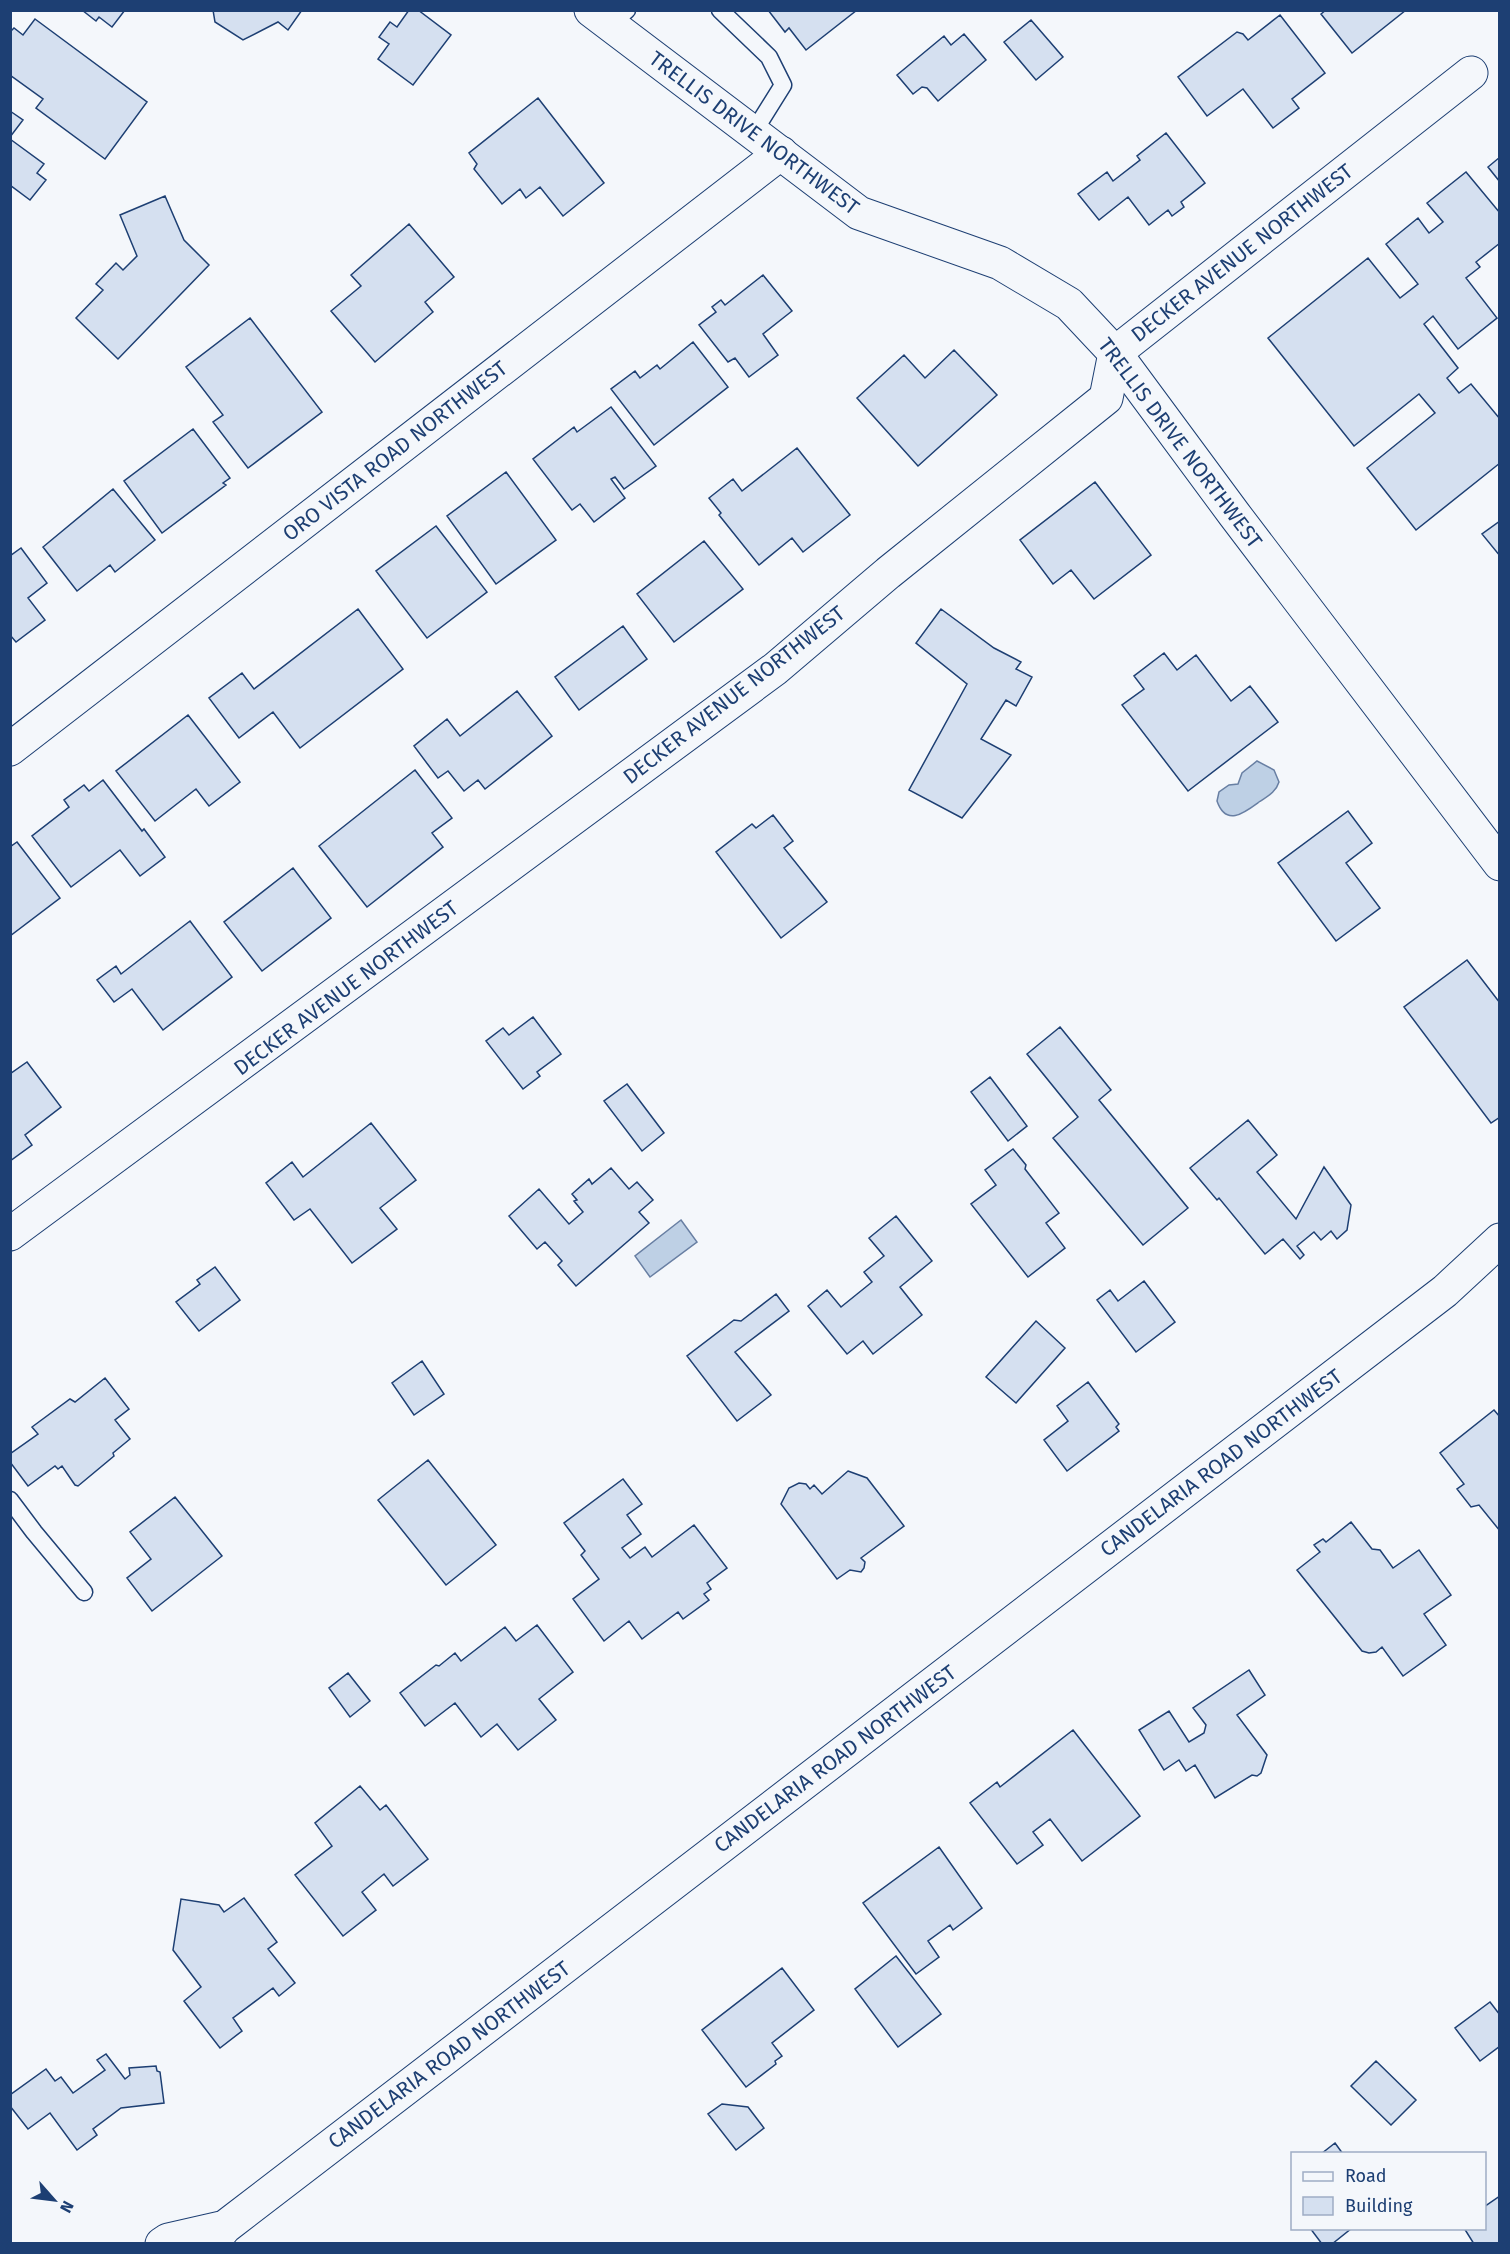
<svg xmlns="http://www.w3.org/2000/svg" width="1510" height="2254" font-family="'Fira Sans',sans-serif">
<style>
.water{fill:#bed0e5;stroke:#687fa3;stroke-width:1.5}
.building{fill:#d5e0f0;stroke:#1d3f73;stroke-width:1.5}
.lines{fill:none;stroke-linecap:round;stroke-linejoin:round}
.service-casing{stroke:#1d3f73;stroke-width:19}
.minor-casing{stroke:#1d3f73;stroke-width:35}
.tertiary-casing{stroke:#1d3f73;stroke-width:35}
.service{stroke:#f4f7fb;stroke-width:16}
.minor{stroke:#f4f7fb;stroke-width:33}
.tertiary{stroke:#f4f7fb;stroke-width:33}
.labels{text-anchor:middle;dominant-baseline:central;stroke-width:4.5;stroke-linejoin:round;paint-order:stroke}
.street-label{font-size:21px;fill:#1d3f73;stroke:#f4f7fb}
</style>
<rect width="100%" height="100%" fill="#f4f7fb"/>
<path class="water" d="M 1257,761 L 1274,770 L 1279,782 C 1276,792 1268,796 1259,802 C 1244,813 1226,827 1217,801 L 1219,792 L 1229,785 L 1238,784 L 1242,773 Z
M 681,1220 L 697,1242 L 650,1277 L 635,1256 Z"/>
<path class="building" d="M 82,10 L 125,10 L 112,27 L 99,17 L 96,21 Z
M 213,10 L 302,10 L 288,30 L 278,22 L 243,40 L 215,22 Z
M 409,10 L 418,10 L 451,35 L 413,85 L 378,59 L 389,44 L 379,37 L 390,22 L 397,27 Z
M 768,10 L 857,10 L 806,50 L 789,28 L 785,32 Z
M 1326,10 L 1406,10 L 1352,53 L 1321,14 Z
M 1280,15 L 1325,73 L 1292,99 L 1299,108 L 1273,128 L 1243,89 L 1207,116 L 1178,77 L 1237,32 L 1243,34 L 1248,40 Z
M 35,19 L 147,102 L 105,159 L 36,108 L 43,99 L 10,75 L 10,32 L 14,28 L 23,35 Z
M 1031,20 L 1063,57 L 1036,80 L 1004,42 Z
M 964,34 L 986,60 L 938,101 L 927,88 L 922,87 L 913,94 L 897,75 L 944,36 L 951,45 Z
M 538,98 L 604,183 L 563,216 L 540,187 L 526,198 L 520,189 L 502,204 L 474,169 L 477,164 L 469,153 Z
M 10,111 L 23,120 L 10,137 Z
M 1166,133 L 1205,183 L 1181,202 L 1184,207 L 1172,216 L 1168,210 L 1149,225 L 1128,197 L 1099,220 L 1078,194 L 1107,172 L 1113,181 L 1140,160 L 1137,156 Z
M 10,139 L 44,164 L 37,173 L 46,180 L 30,200 L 10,185 Z
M 1500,157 L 1500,182 L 1488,167 Z
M 1466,172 L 1500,213 L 1500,243 L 1476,262 L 1480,267 L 1466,278 L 1497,318 L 1458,349 L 1433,316 L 1424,324 L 1458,368 L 1447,378 L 1459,393 L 1471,384 L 1500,419 L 1500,463 L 1416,530 L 1367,468 L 1435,413 L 1419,394 L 1354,446 L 1268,338 L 1368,258 L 1400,298 L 1418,284 L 1386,244 L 1418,218 L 1429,233 L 1443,222 L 1427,203 Z
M 165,196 L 184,240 L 209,265 L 118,359 L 76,318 L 103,290 L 96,284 L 116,263 L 123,270 L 137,256 L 120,215 Z
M 409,224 L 454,277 L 425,302 L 433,312 L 375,362 L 331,311 L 361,286 L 351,275 Z
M 763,275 L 792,311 L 763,334 L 778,355 L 749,377 L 735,358 L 728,362 L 699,325 L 716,312 L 712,307 L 721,300 L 725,305 Z
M 250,318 L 322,412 L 248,468 L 213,422 L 223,415 L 186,367 Z
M 693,342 L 728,387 L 654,445 L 611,389 L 635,371 L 640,378 L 657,365 L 660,369 Z
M 954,350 L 997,395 L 918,466 L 857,398 L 904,355 L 925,378 Z
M 611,407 L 656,466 L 624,489 L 615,477 L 611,479 L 625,498 L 594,522 L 580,504 L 572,510 L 533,459 L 574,427 L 577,432 Z
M 193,429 L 230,478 L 223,483 L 226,485 L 162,533 L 124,481 Z
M 797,448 L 850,515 L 803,552 L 792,538 L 759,565 L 719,515 L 721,513 L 709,498 L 733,479 L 742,491 Z
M 506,472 L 556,540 L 496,584 L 447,516 Z
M 1095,482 L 1151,555 L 1094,599 L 1071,570 L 1053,584 L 1020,540 Z
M 113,489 L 155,540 L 115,572 L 110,565 L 77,591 L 43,547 Z
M 1500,521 L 1500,556 L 1482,534 Z
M 436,526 L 487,592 L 427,638 L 376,571 Z
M 704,541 L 743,589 L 674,642 L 637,594 Z
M 21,548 L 47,583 L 28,598 L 45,620 L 16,642 L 10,635 L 10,556 Z
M 358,609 L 403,669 L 300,748 L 273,712 L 239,738 L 209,698 L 242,673 L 254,689 Z
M 941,609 L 994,648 L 1021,662 L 1016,669 L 1032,677 L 1016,706 L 1006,700 L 981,739 L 1011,755 L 962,818 L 909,790 L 967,684 L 916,643 Z
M 623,626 L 647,659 L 579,710 L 555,677 Z
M 1164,653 L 1177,670 L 1196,655 L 1231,701 L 1250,686 L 1278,722 L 1188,791 L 1122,705 L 1144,689 L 1134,676 Z
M 517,691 L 552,736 L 485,789 L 478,780 L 464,791 L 448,771 L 438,778 L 414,746 L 447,719 L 460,736 Z
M 188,715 L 240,782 L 209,806 L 196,789 L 155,821 L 116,771 Z
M 415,770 L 452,818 L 432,833 L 443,847 L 367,907 L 319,846 Z
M 103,780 L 142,831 L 144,829 L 165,857 L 140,876 L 120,850 L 71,887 L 32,836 L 69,807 L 64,800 L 84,785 L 89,791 Z
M 1348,811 L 1372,843 L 1346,863 L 1380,908 L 1336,941 L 1278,863 Z
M 773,815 L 793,841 L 784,848 L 827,902 L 781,938 L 716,852 L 752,824 L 756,828 Z
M 17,842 L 60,898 L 10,936 L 10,847 Z
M 293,868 L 331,918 L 262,971 L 224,922 Z
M 190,921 L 232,977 L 163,1030 L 132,989 L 114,1002 L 97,980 L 116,966 L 121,974 Z
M 1467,960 L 1500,1003 L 1500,1117 L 1491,1123 L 1404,1007 Z
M 533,1017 L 561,1054 L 537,1072 L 540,1076 L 523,1089 L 486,1041 L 503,1028 L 509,1035 Z
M 1060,1027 L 1111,1090 L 1099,1100 L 1188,1208 L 1143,1245 L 1053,1138 L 1078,1117 L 1027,1054 Z
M 27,1062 L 61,1107 L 25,1135 L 32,1145 L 10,1161 L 10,1074 Z
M 990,1077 L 1027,1126 L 1008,1141 L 971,1092 Z
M 627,1084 L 664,1133 L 642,1151 L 604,1101 Z
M 1248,1120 L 1277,1155 L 1257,1172 L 1296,1219 L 1324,1167 L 1351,1205 L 1347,1230 L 1337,1239 L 1331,1231 L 1321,1240 L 1314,1232 L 1297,1246 L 1304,1255 L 1300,1259 L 1283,1239 L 1265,1254 L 1219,1198 L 1217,1200 L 1190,1168 Z
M 371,1123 L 416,1180 L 380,1208 L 397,1229 L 352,1263 L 310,1209 L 294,1220 L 266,1183 L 292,1162 L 303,1177 Z
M 1013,1149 L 1026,1165 L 1025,1169 L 1059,1213 L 1046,1223 L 1065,1248 L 1028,1277 L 971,1204 L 996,1185 L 985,1170 Z
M 611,1168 L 629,1189 L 637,1182 L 653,1200 L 639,1212 L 649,1223 L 576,1286 L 558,1265 L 562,1261 L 545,1242 L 537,1249 L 509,1216 L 539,1189 L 569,1224 L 583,1212 L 574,1201 L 577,1200 L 572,1194 L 589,1179 L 592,1184 Z
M 896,1216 L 932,1261 L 900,1287 L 922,1315 L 873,1354 L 863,1341 L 847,1354 L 808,1306 L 827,1290 L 841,1307 L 872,1282 L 864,1272 L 884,1256 L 869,1238 Z
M 215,1267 L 240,1300 L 199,1331 L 176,1302 L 200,1284 L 197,1280 Z
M 1144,1281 L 1175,1322 L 1136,1352 L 1097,1300 L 1110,1290 L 1118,1301 Z
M 776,1294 L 789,1311 L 735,1352 L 771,1395 L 737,1421 L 687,1356 L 734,1320 L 741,1321 Z
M 1036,1321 L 1065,1348 L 1016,1403 L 986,1377 Z
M 422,1361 L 444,1394 L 414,1415 L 392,1383 Z
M 105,1378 L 129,1409 L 115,1420 L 130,1439 L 113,1453 L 114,1456 L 78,1486 L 75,1485 L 62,1466 L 58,1469 L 55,1466 L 28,1486 L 10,1462 L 10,1454 L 38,1434 L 32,1427 L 70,1399 L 75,1402 Z
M 1088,1382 L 1119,1424 L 1116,1427 L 1119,1431 L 1067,1471 L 1044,1440 L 1068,1421 L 1057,1406 Z
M 1494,1410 L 1500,1417 L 1500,1531 L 1479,1505 L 1471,1507 L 1457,1489 L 1464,1484 L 1440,1453 Z
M 428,1460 L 496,1545 L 446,1585 L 378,1500 Z
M 848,1471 L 867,1478 L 904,1526 L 861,1558 L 865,1562 L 864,1568 L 861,1572 L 850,1570 L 837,1579 L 781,1504 L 789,1488 L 799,1483 L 806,1484 L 810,1489 L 814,1485 L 822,1494 Z
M 623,1479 L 642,1504 L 627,1515 L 641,1534 L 622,1548 L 630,1558 L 645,1547 L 652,1557 L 694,1525 L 727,1568 L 707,1583 L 711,1589 L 704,1594 L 709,1600 L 683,1619 L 678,1612 L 642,1639 L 629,1621 L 604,1641 L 573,1599 L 599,1579 L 581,1555 L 585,1551 L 564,1523 Z
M 175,1497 L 222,1556 L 152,1611 L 127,1578 L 151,1559 L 130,1532 Z
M 1351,1522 L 1372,1549 L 1380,1550 L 1393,1568 L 1419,1550 L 1451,1595 L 1424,1614 L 1446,1645 L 1403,1676 L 1382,1647 L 1376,1652 L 1369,1653 L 1362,1651 L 1297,1570 L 1320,1552 L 1314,1545 L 1323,1539 L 1326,1542 Z
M 537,1625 L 573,1672 L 539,1699 L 556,1720 L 518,1750 L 497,1724 L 481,1737 L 455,1703 L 425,1726 L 400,1693 L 436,1665 L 439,1666 L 455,1653 L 461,1661 L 505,1627 L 516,1641 Z
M 1249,1670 L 1265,1695 L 1237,1715 L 1267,1755 L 1261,1773 L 1257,1776 L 1252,1775 L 1215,1798 L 1195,1765 L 1186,1771 L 1179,1760 L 1164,1770 L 1139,1730 L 1169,1711 L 1189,1742 L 1204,1733 L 1206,1725 L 1193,1708 Z
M 348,1673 L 370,1701 L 350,1717 L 329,1688 Z
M 1073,1730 L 1140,1816 L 1082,1861 L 1050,1819 L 1033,1832 L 1043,1845 L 1017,1864 L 970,1803 L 997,1782 L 1000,1787 Z
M 360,1786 L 380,1810 L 386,1805 L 428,1859 L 393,1886 L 384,1874 L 362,1892 L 376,1910 L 343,1936 L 295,1875 L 332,1846 L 315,1823 Z
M 939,1847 L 982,1908 L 953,1930 L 950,1925 L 928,1941 L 939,1957 L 916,1974 L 863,1903 Z
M 244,1898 L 277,1942 L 268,1949 L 295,1983 L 279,1996 L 273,1988 L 233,2018 L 242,2031 L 220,2048 L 184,2001 L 201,1987 L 173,1950 L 181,1899 L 219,1905 L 224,1912 Z
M 896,1956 L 941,2014 L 898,2047 L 855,1989 Z
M 782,1968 L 814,2010 L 772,2043 L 782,2056 L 775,2061 L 776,2064 L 746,2087 L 702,2030 Z
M 1490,2002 L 1500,2015 L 1500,2046 L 1480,2061 L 1455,2028 Z
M 106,2054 L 125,2079 L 130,2075 L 129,2068 L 156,2066 L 157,2071 L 160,2072 L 164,2103 L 121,2108 L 93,2129 L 97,2135 L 77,2150 L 50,2113 L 28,2129 L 10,2106 L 10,2095 L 46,2069 L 55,2081 L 61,2077 L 73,2093 L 105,2070 L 97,2060 Z
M 1376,2061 L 1416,2100 L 1391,2125 L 1351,2086 Z
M 722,2104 L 748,2107 L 764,2128 L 736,2150 L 708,2114 Z
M 1335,2143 L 1343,2154 L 1321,2154 Z
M 1500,2196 L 1500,2244 L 1474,2244 L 1464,2228 L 1484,2228 L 1484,2207 Z
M 1310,2228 L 1352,2228 L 1332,2244 L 1322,2244 Z"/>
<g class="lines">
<defs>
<path id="service" d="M 720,10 L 769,57 L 783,85 L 753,133
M 610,25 L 627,10
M 10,1500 L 34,1532 L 84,1592"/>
<path id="minor" d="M 10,749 L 781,153
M 10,1234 L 775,669 L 888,573 L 1106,398 L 1115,353 L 1471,73"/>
<path id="tertiary" d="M 591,10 L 859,213 L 1000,263 L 1069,304 L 1115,353 L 1234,514 L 1500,864
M 162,2244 L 168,2240 L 225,2227
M 211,2244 L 225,2227 L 1445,1291 L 1500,1240"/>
</defs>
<use href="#service" class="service-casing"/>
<use href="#minor" class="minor-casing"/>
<use href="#tertiary" class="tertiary-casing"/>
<use href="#service" class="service"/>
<use href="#minor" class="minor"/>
<use href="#tertiary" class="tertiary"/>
</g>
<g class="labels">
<g class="street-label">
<text transform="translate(754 133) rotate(37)">TRELLIS DRIVE NORTHWEST</text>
<text transform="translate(1242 253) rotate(-38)">DECKER AVENUE NORTHWEST</text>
<text transform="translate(1180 443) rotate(53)">TRELLIS DRIVE NORTHWEST</text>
<text transform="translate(395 451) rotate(-38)">ORO VISTA ROAD NORTHWEST</text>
<text transform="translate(734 695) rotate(-38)">DECKER AVENUE NORTHWEST</text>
<text transform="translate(346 988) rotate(-37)">DECKER AVENUE NORTHWEST</text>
<text transform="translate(1221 1463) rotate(-37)">CANDELARIA ROAD NORTHWEST</text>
<text transform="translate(835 1759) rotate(-37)">CANDELARIA ROAD NORTHWEST</text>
<text transform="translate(449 2055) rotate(-37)">CANDELARIA ROAD NORTHWEST</text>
</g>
</g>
<rect width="1510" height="2254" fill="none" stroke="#1d3f73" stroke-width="24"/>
<rect x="1291" y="2152" width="195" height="78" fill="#f4f7fb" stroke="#9eadc5" stroke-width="1.5"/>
<rect x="1303" y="2172" width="30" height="9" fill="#f4f7fb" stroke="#9eadc5" stroke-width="1.5"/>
<text x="1345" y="2182" font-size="18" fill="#1d3f73">Road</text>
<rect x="1303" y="2197" width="30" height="18" fill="#d5e0f0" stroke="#9eadc5" stroke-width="1.5"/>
<text x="1345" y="2212" font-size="18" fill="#1d3f73">Building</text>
<g transform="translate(54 2200) rotate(118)" stroke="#f4f7fb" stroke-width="4.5" paint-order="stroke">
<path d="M0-4.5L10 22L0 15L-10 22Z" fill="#1d3f73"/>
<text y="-9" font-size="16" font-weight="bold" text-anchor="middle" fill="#1d3f73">N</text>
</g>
</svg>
